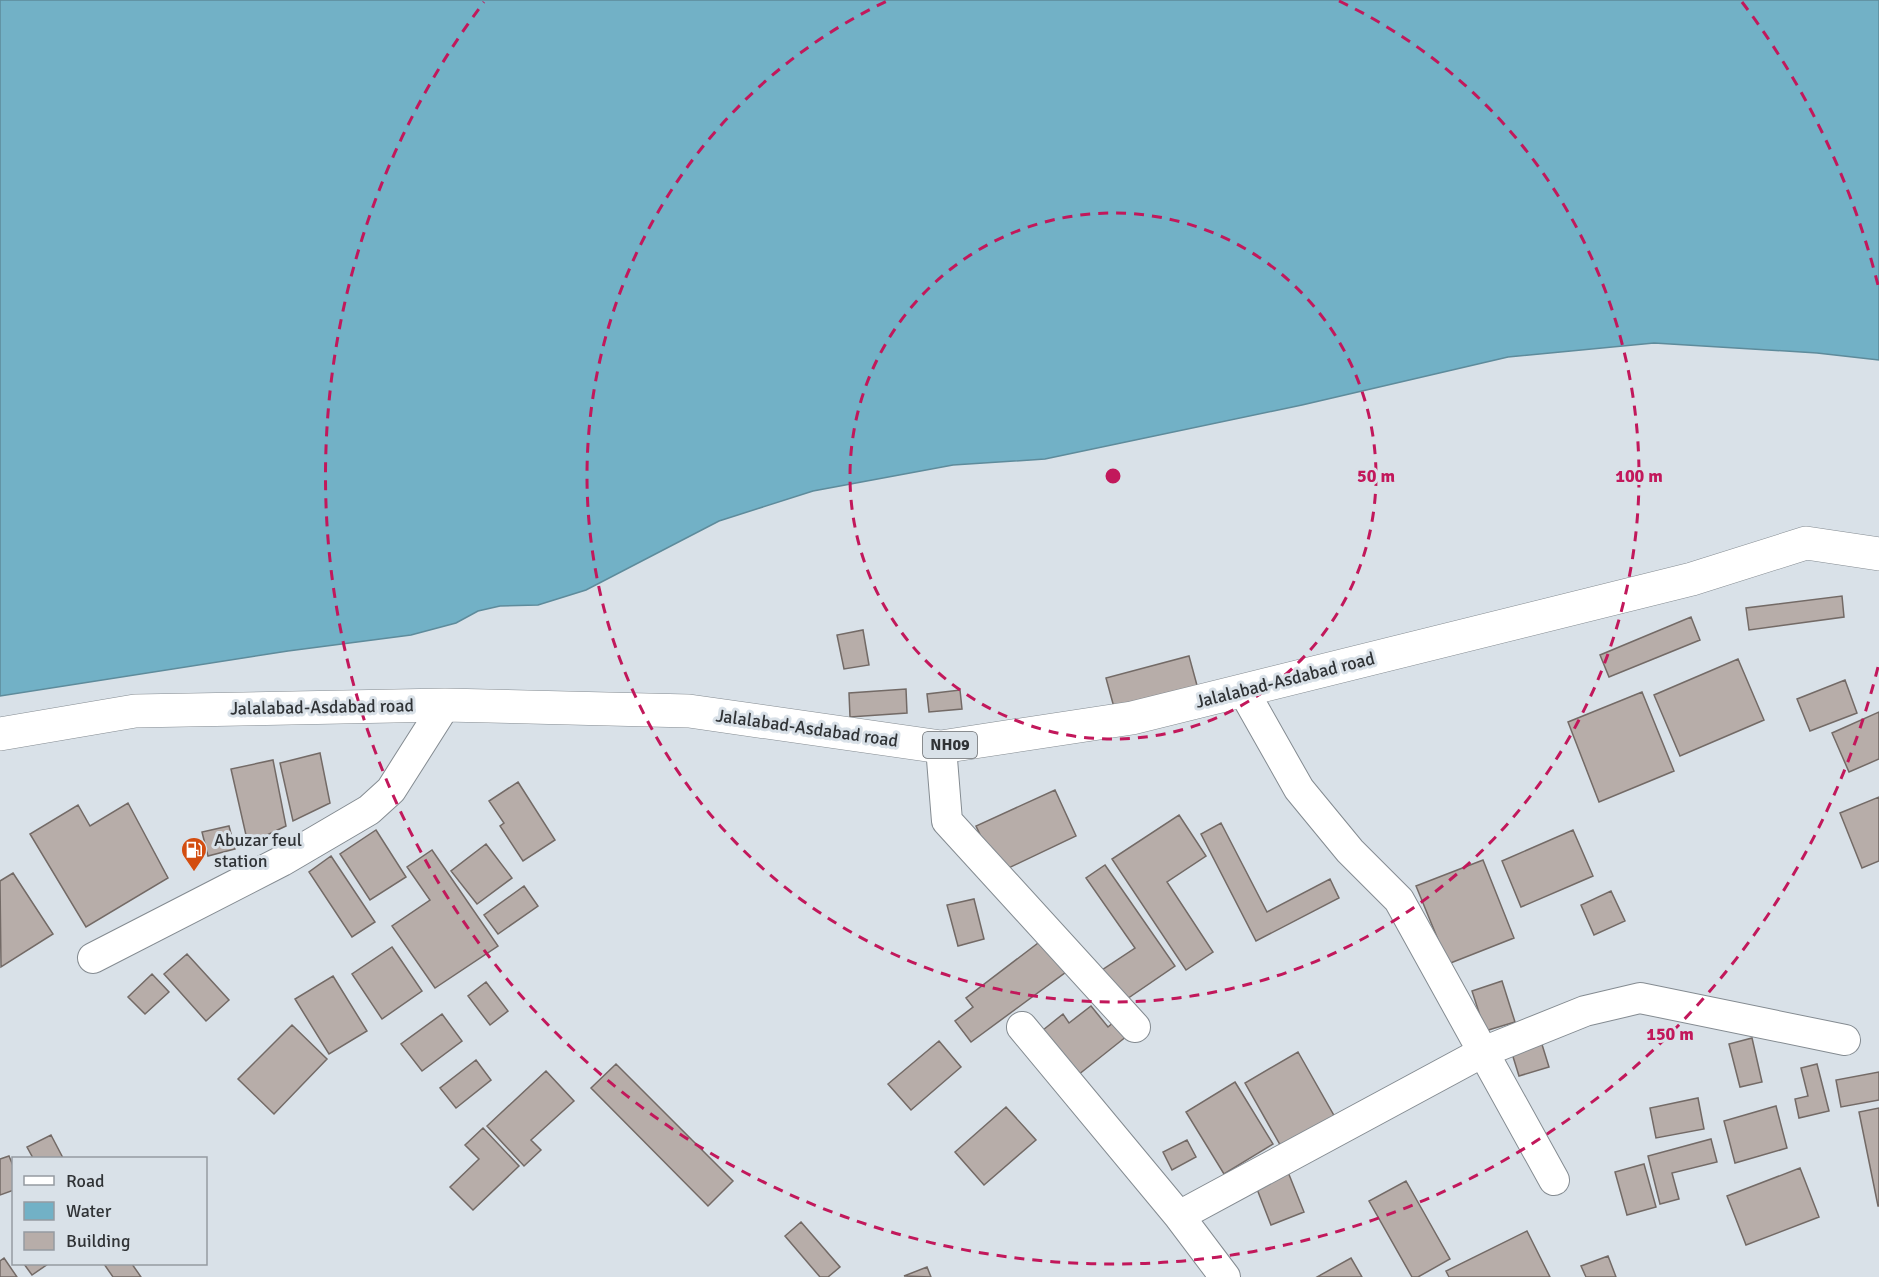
<svg xmlns="http://www.w3.org/2000/svg" width="1879" height="1277" font-family="Signika,sans-serif">
<style>
.water{fill:#72b1c6;stroke:#5e8b9b;stroke-width:1.5}
.building{fill:#b7ada9;stroke:#736a66;stroke-width:1.5}
.lines{fill:none;stroke-linecap:round;stroke-linejoin:round}
.street-casing{stroke:#848b91;stroke-width:32}
.primary-casing{stroke:#848b91;stroke-width:34}
.street{stroke:#fff;stroke-width:30}
.primary{stroke:#fff;stroke-width:33}
.ring{fill:none;stroke:#c2185b;stroke-width:3;stroke-dasharray:10 8}
.labels{text-anchor:middle;dominant-baseline:central;stroke-width:6;stroke-linejoin:round;paint-order:stroke}
.shield{fill:#d9e1e8;stroke:#63676b;stroke-width:1.5}
.shield-label{font-size:16px;font-weight:bold;fill:#303336}
.street-label{font-size:18px;fill:#303336;stroke:#d9e1e8}
.poi-label{font-size:18px;fill:#303336;stroke:#d9e1e8;text-anchor:start}
.centre{fill:#c2185b;stroke:#d9e1e8;stroke-width:3}
.ring-label{font-size:18px;text-anchor:middle;font-weight:bold;fill:#c2185b;stroke:#d9e1e8;stroke-width:6;stroke-linejoin:round;paint-order:stroke}
</style>
<rect width="100%" height="100%" fill="#d9e1e8"/>
<path class="water" d="M 0,0 L 1879,0 L 1879,360 L 1817,353 L 1654,343 L 1508,357 L 1302,405 L 1045,459 L 953,465 L 813,491 L 719,521 L 586,590 L 538,605 L 500,606 L 478,611 L 456,623 L 411,635 L 288,651 L 0,696 Z"/>
<path class="building" d="M 1842,596 L 1844,617 L 1749,630 L 1746,608 Z
M 1691,617 L 1700,640 L 1609,677 L 1600,655 Z
M 863,630 L 869,665 L 844,669 L 837,635 Z
M 1189,656 L 1198,689 L 1115,711 L 1106,678 Z
M 1738,659 L 1764,720 L 1680,756 L 1654,695 Z
M 1845,680 L 1857,713 L 1810,731 L 1797,699 Z
M 906,689 L 907,713 L 850,717 L 849,693 Z
M 960,690 L 962,709 L 929,712 L 927,694 Z
M 1642,692 L 1674,771 L 1599,802 L 1568,722 Z
M 1879,712 L 1879,759 L 1849,772 L 1832,733 Z
M 320,753 L 330,803 L 293,821 L 280,763 Z
M 273,760 L 286,826 L 248,844 L 231,769 Z
M 518,782 L 555,840 L 523,861 L 500,826 L 504,823 L 489,801 Z
M 1055,790 L 1076,836 L 998,873 L 976,826 Z
M 1879,797 L 1879,861 L 1862,868 L 1840,813 Z
M 128,803 L 168,878 L 86,927 L 30,834 L 78,805 L 90,826 Z
M 1179,815 L 1206,856 L 1167,882 L 1213,952 L 1186,970 L 1112,859 Z
M 1221,823 L 1267,912 L 1330,879 L 1339,898 L 1256,941 L 1201,834 Z
M 229,826 L 235,849 L 208,856 L 202,832 Z
M 376,830 L 406,877 L 370,900 L 340,854 Z
M 1573,830 L 1593,876 L 1521,907 L 1502,861 Z
M 486,844 L 512,878 L 477,904 L 451,871 Z
M 432,850 L 498,946 L 435,988 L 392,926 L 430,900 L 407,867 Z
M 331,856 L 375,922 L 352,937 L 309,872 Z
M 1483,860 L 1514,938 L 1448,964 L 1416,886 Z
M 1105,865 L 1175,966 L 1121,1003 L 1099,972 L 1135,948 L 1086,878 Z
M 13,873 L 53,934 L 1,967 L 0,881 Z
M 524,886 L 538,906 L 498,934 L 484,915 Z
M 1611,891 L 1625,921 L 1594,935 L 1581,905 Z
M 974,899 L 984,939 L 958,946 L 947,905 Z
M 1042,940 L 1066,972 L 971,1042 L 955,1021 L 973,1007 L 966,998 Z
M 392,947 L 422,991 L 382,1019 L 352,974 Z
M 187,954 L 229,1000 L 206,1021 L 164,974 Z
M 152,974 L 169,992 L 145,1014 L 128,997 Z
M 333,976 L 367,1031 L 329,1054 L 295,999 Z
M 1502,981 L 1515,1022 L 1485,1031 L 1472,991 Z
M 486,982 L 508,1011 L 490,1025 L 468,996 Z
M 1091,1006 L 1108,1027 L 1115,1021 L 1127,1036 L 1078,1075 L 1043,1030 L 1063,1014 L 1069,1023 Z
M 442,1014 L 462,1041 L 422,1071 L 401,1044 Z
M 292,1025 L 327,1059 L 274,1114 L 238,1079 Z
M 1540,1038 L 1549,1067 L 1519,1076 L 1510,1047 Z
M 1752,1038 L 1762,1082 L 1740,1087 L 1729,1044 Z
M 939,1041 L 961,1067 L 911,1110 L 888,1084 Z
M 1298,1052 L 1336,1119 L 1283,1150 L 1245,1083 Z
M 476,1060 L 491,1080 L 456,1108 L 440,1088 Z
M 616,1064 L 733,1181 L 708,1206 L 591,1088 Z
M 1817,1064 L 1829,1111 L 1799,1118 L 1795,1099 L 1808,1096 L 1801,1068 Z
M 546,1071 L 574,1101 L 531,1140 L 541,1150 L 524,1166 L 487,1126 Z
M 1879,1072 L 1879,1100 L 1841,1107 L 1836,1080 Z
M 1235,1082 L 1273,1144 L 1224,1174 L 1186,1112 Z
M 1698,1098 L 1704,1129 L 1656,1138 L 1650,1108 Z
M 1776,1106 L 1787,1148 L 1735,1163 L 1724,1121 Z
M 1006,1107 L 1036,1140 L 984,1185 L 955,1152 Z
M 1879,1108 L 1879,1206 L 1878,1206 L 1859,1112 Z
M 483,1128 L 519,1166 L 473,1210 L 450,1187 L 479,1159 L 465,1145 Z
M 51,1135 L 63,1158 L 33,1158 L 27,1147 Z
M 1711,1139 L 1717,1162 L 1672,1173 L 1679,1199 L 1660,1204 L 1648,1156 Z
M 1187,1140 L 1196,1157 L 1172,1170 L 1163,1152 Z
M 9,1156 L 14,1168 L 14,1190 L 0,1195 L 0,1159 Z
M 1644,1164 L 1656,1207 L 1627,1215 L 1615,1172 Z
M 1800,1168 L 1819,1217 L 1746,1245 L 1727,1196 Z
M 1288,1172 L 1304,1212 L 1271,1225 L 1255,1184 Z
M 1406,1181 L 1450,1259 L 1418,1277 L 1412,1277 L 1369,1201 Z
M 801,1222 L 840,1267 L 828,1277 L 820,1277 L 785,1236 Z
M 1527,1231 L 1550,1277 L 1449,1277 L 1446,1271 Z
M 1608,1256 L 1616,1277 L 1586,1277 L 1581,1266 Z
M 4,1258 L 17,1277 L 0,1277 L 0,1261 Z
M 1351,1258 L 1362,1277 L 1317,1277 Z
M 24,1264 L 48,1264 L 32,1275 Z
M 104,1264 L 132,1264 L 141,1277 L 113,1277 Z
M 927,1267 L 931,1277 L 904,1276 Z"/>
<g class="lines">
<defs>
<path id="street" d="M 1243,690 L 1299,789 L 1350,851 L 1399,900 L 1554,1180
M 941,747 L 947,821 L 1135,1027
M 93,958 L 282,861 L 369,810 L 391,790 L 445,705
M 1022,1027 L 1179,1216
M 1225,1277 L 1179,1216 L 1483,1052 L 1585,1011 L 1640,998 L 1845,1040"/>
<path id="primary" d="M 0,734 L 135,711 L 445,705 L 689,711 L 941,747 L 1132,718 L 1692,579 L 1806,543 L 1879,554"/>
</defs>
<use href="#street" class="street-casing"/>
<use href="#primary" class="primary-casing"/>
<use href="#street" class="street"/>
<use href="#primary" class="primary"/>
</g>
<g class="ring">
<circle cx="1113" cy="476" r="263"/>
<path d="M1339 1A526 526 0 1 1 887 1"/>
<path d="M1878 667A788 788 0 1 1 484 2M1742 2A788 788 0 0 1 1878 285"/>
</g>
<defs>
<symbol id="fuel-pin" viewBox="-11 -11 22 30"><path d="M0 17L-7.5 6A9.5 9.5 0 1 1 7.5 6Z" fill="#d34d10" stroke="#d9e1e8"/><path d="M-5.5-6h7V0h2V4h1.3V-2.5L3-4.5l.8-.8L6-3V5H2.5V1h-1V6h-7ZM-4.2-4.7v3.2H.2V-4.7Z" fill="#fff"/></symbol>
</defs>
<g fill-rule="evenodd">
<use href="#fuel-pin" x="179" y="835" width="30" height="40"/>
</g>
<g class="labels">
<rect class="shield" x="923" y="732" width="54" height="26" rx="4.5"/>
<g class="shield-label">
<text x="950" y="745">NH09</text>
</g>
<g class="street-label">
<text transform="translate(1285 680) rotate(-14)">Jalalabad-Asdabad road</text>
<text transform="translate(322 707) rotate(-1)">Jalalabad-Asdabad road</text>
<text transform="translate(807 728) rotate(8)">Jalalabad-Asdabad road</text>
</g>
<g class="poi-label">
<text x="214" y="840">Abuzar feul<tspan x="214" dy="21">station</tspan></text>
</g>
</g>
<circle cx="1113" cy="476" r="9" class="centre"/>
<g class="ring-label">
<text x="1376" y="482">50 m</text>
<text x="1639" y="482">100 m</text>
<text x="1670" y="1040">150 m</text>
</g>
<rect x="12" y="1157" width="195" height="108" fill="#d9e1e8" stroke="#959ba1" stroke-width="1.5"/>
<rect x="24" y="1176" width="30" height="9" fill="#ffffff" stroke="#959ba1" stroke-width="1.5"/>
<text x="66" y="1187" font-size="18" fill="#303336">Road</text>
<rect x="24" y="1202" width="30" height="18" fill="#72b1c6" stroke="#959ba1" stroke-width="1.5"/>
<text x="66" y="1217" font-size="18" fill="#303336">Water</text>
<rect x="24" y="1232" width="30" height="18" fill="#b7ada9" stroke="#959ba1" stroke-width="1.5"/>
<text x="66" y="1247" font-size="18" fill="#303336">Building</text>
</svg>
